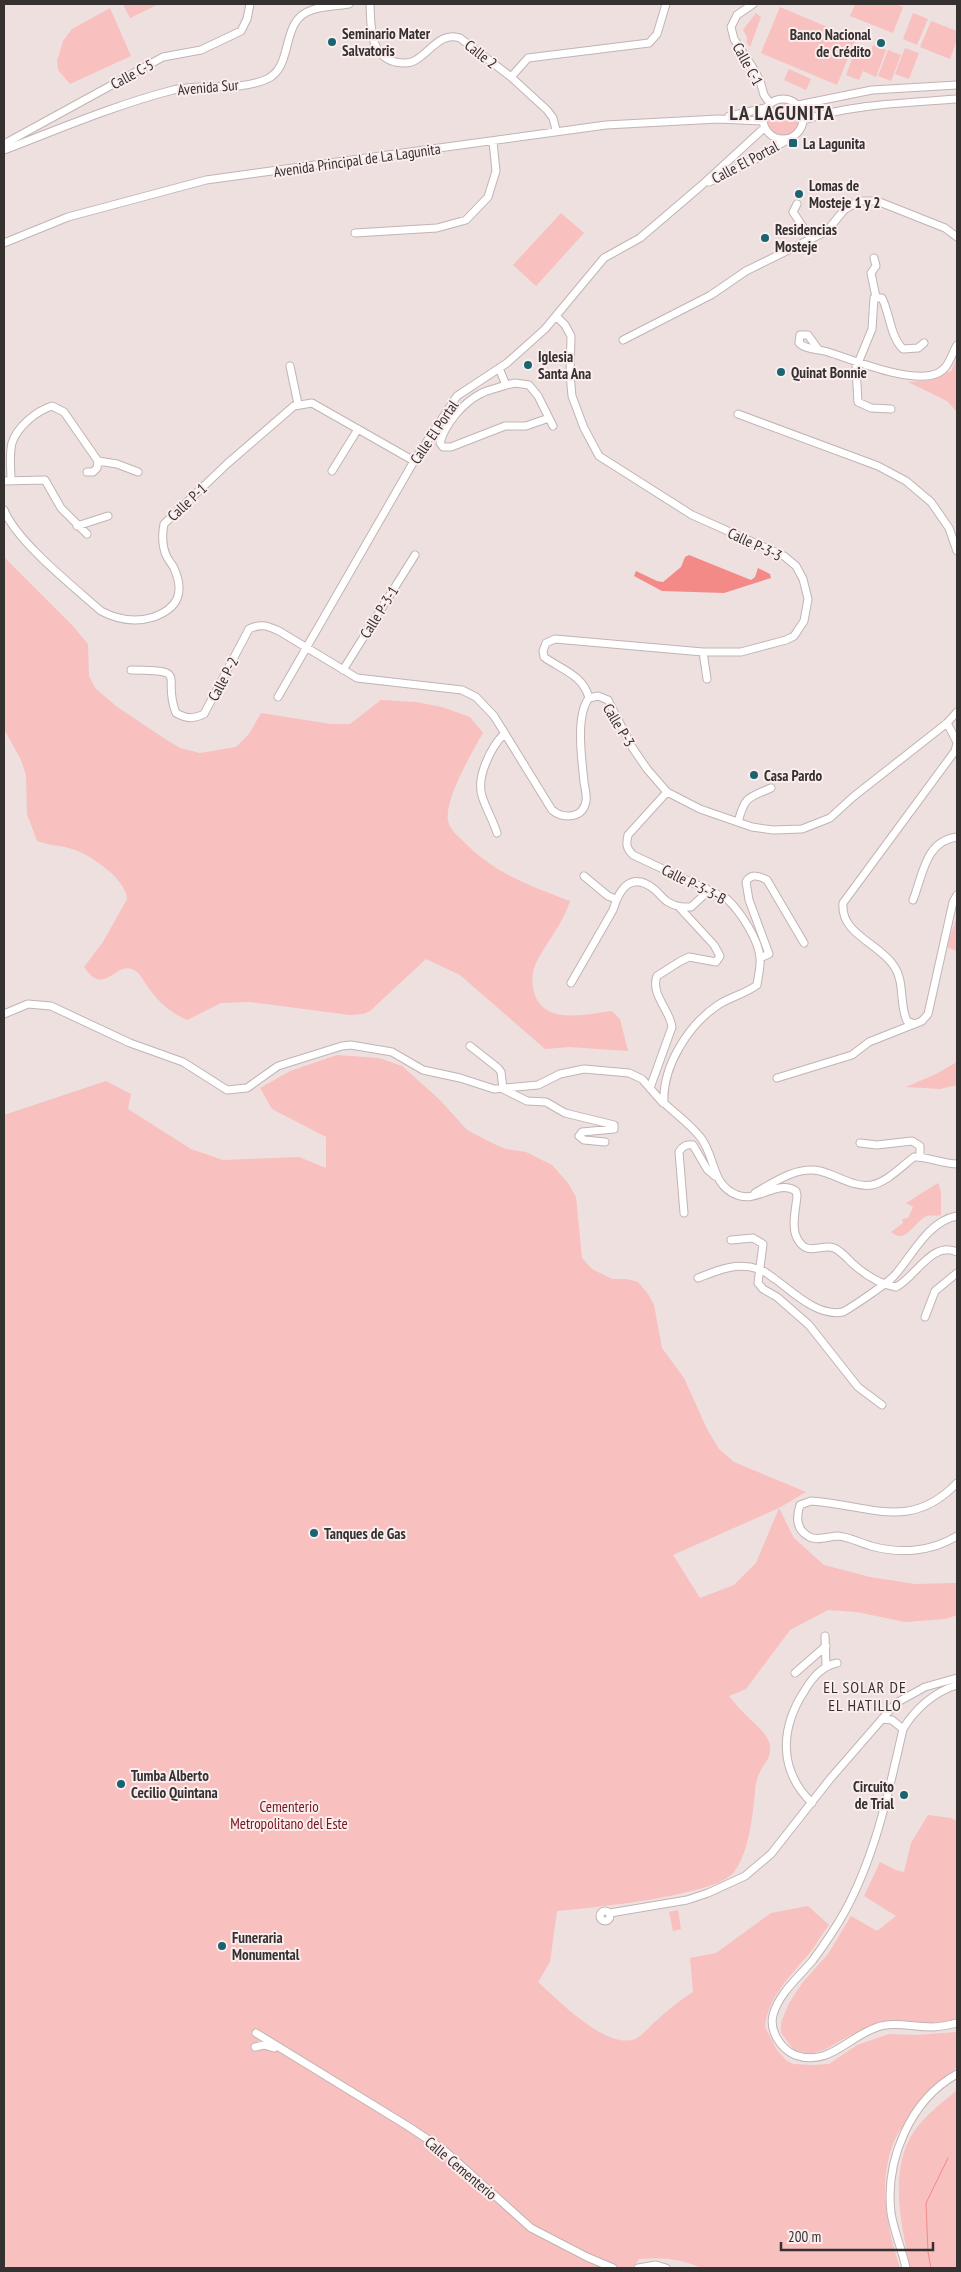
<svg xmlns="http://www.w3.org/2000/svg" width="961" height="2272" font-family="'PT Sans Narrow',sans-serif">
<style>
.green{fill:#f8c0be;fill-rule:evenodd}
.water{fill:#f38a88}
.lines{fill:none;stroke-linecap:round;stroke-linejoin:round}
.stream{stroke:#f38a88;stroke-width:1}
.minor-casing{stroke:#c1b4b3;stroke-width:9}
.minor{stroke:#fff;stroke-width:7}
.poi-dot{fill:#1a6471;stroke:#fbeded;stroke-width:2}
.labels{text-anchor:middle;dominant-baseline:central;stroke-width:4;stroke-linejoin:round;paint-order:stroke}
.poi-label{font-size:15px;font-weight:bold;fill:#363131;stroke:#fbeded;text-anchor:start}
.street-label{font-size:15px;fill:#363131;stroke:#fbeded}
.park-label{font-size:15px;fill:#741720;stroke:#fbeded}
.neighbourhood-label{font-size:16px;letter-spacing:1px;fill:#363131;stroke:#fbeded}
.district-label{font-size:20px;font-weight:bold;letter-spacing:1px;fill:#363131;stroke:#fbeded}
</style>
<rect width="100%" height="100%" fill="#ede0df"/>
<path class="green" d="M 123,4 L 159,4 L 130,18 Z
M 855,4 L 895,4 L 903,7 L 893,33 L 850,16 Z
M 780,7 L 856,39 L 837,85 L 761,53 Z
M 110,8 L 131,56 L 70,84 L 58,70 L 57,61 L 63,41 L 72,29 Z
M 756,13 L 761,17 L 750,47 L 747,43 L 747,37 L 743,30 Z
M 913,13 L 928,19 L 917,45 L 903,39 Z
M 931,21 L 957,31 L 957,40 L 950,59 L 920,47 Z
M 873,45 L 886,50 L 876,77 L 863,71 L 859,80 L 846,75 L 856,48 L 869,53 L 869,56 Z
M 905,48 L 919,53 L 909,79 L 895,74 Z
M 888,50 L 901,55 L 891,81 L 878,76 Z
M 789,69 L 811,79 L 806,90 L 784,80 Z
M765 119a17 17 0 1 1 34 0a17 17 0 1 1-34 0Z
M 561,213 L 584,233 L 536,286 L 513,265 Z
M 957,358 L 957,412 L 947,401 L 908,382 L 926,381 L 951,371 Z
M 4,557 L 73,626 L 88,644 L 89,676 L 95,688 L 116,706 L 162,737 L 180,748 L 200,753 L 236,747 L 249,734 L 261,713 L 331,724 L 350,724 L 381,700 L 416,702 L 442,707 L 470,717 L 483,733 C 472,752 444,800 448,821 C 450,830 458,836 464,842 C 494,873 530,886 570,901 C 563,923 549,939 538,959 C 532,970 531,980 534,992 C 543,1026 586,1014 612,1011 L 620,1019 L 628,1051 L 569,1047 L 545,1049 L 460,975 L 426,959 L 370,1011 L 363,1014 L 350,1015 L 250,1002 L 221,1003 L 187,1020 C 173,1014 160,1004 151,991 C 146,986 142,976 137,972 C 115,956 107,1000 84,967 L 103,942 L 127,899 C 127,880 92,856 75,850 C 63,845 49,846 37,841 L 27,814 L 26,775 L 21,760 L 4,729 Z
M 957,917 L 957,951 L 946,947 Z
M 337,1055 L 379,1058 L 402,1066 L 440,1100 L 467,1130 L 494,1144 L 506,1149 L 526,1152 L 552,1165 L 568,1183 L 576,1197 L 582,1258 L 592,1269 L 612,1279 L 626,1279 L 638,1282 L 648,1294 L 654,1305 L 662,1348 L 684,1378 L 707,1429 L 719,1449 L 734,1462 L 806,1492 L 779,1508 L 794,1538 L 824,1565 L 870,1577 L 915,1584 L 957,1583 L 957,1615 L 946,1619 L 905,1622 L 857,1612 L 828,1610 L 790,1630 L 746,1689 L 729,1696 C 735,1703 740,1710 747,1716 C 758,1728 775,1738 769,1756 C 768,1760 765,1763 763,1766 C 759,1773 755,1783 755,1791 C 753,1814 749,1853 734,1872 C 716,1896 590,1908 557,1911 L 550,1962 L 538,1982 C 557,1999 609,2053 637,2038 C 644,2034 651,2025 657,2020 C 669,2009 680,2000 693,1992 L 690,1958 L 716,1953 L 771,1913 L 808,1906 L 829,1925 C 822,1934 816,1945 809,1954 C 790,1976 768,1997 765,2027 L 777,2050 L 786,2060 L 793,2064 L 813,2065 L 829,2064 L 857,2045 L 889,2034 L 916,2035 L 957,2032 L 957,2068 C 935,2082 925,2096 910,2118 C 907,2123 901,2128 898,2133 C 876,2176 886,2225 900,2268 L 702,2268 C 680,2259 663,2257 639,2259 L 633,2268 L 9,2268 L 4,2265 L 4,1115 L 106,1081 L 131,1094 L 128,1109 L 191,1149 L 223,1160 L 299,1157 L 326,1168 L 326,1137 L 272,1109 L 260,1088 L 290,1071 ZM 779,1508 L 756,1563 L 734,1585 L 700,1598 L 673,1555 Z
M 957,1062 L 957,1085 L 940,1089 L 906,1087 L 936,1074 Z
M 938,1183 L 941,1192 L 941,1215 C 936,1217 931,1214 925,1217 C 914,1223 905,1245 891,1232 L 903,1223 L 902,1219 L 908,1218 L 913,1207 L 906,1203 Z
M 928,1815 L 951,1818 L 957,1821 L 957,2020 L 926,2024 L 903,2020 L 879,2024 L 849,2036 L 826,2049 L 810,2054 L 794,2050 L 781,2033 L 781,2023 L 789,2003 L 803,1982 L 828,1954 L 851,1916 L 877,1931 L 896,1916 L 864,1896 L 880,1862 L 896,1870 L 904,1872 L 911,1843 Z
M 678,1910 L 681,1929 L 673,1931 L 669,1912 Z
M 957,2090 L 957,2268 L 910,2268 C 902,2225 888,2173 913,2133 C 924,2116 942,2103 957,2090 Z"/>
<path class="water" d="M 689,555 L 751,580 L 755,577 L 758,568 L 770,574 L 771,578 L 724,593 L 662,591 L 634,576 L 636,571 L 657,581 L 663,582 L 681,567 L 685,557 Z"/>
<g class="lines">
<path class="stream" d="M 931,2268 L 928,2252 L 926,2203 L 948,2158"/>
<defs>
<path id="minor" d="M 370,4 C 371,26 369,55 395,62 C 401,63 409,64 414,61 C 430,53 440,31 460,38 L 511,77 L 547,110 L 553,118 L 556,130
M 753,4 L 737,15 L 731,27 L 734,39 L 753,68 L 760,81 L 764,95 L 770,103
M 511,77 L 528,58 L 649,43 L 657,34 L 666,4
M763 119a20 20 0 1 1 40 0a20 20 0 1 1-40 0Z
M 798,105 L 872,90 L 957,85
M 729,116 L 765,108
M 804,120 C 853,104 906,103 957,99
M 4,144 L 163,57 L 201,50 L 241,31 L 247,19 L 250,4
M 4,150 C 59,129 115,105 173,90 C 203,83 238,92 267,79 C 295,66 279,20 312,10 C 323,6 337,6 349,4
M 709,182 L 754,160 L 787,140
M 797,204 L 793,212 L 811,239
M 355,233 L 437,228 L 466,220 L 488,197 L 496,171 L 493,142
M 4,243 L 68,217 L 206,180 L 606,125 L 718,119 L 762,121
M 874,258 L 876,266 L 871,273 L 876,297
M 556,316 L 565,325 L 571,336 L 570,374 L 572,396 L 584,428 L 599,456 L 692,515 L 784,556 L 796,566 L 803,579 L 808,599 L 804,621 L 794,636 L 786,640 L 741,652 L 703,652 L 555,639 L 546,643 L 543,651 L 544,657 C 562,670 583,675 589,698
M 623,340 L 711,295 L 746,271 L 827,231 L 844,210 L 859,201 L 877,201 L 945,228 L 957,237
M 818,349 L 808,335 L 800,335 L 799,343 C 806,350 819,349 828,352 C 854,360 913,385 938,373 C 949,368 951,355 957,345
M 290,366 L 298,404
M 499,368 L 506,385 L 515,383 L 529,385 L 538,396 L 553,426
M 506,385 C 498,388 487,390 480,394 C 463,403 445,424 440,443 L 443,447 L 451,447 L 505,426 L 526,426 L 549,418
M 891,409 L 871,408 L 858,402 L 856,368 L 872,329 L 874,298 L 882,298 C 890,314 890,336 903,349 L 918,348 L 924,343
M 738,414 L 878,466 L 906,481 L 931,502 L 949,528 L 957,551
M 332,471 L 358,429
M 87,472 L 93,472 L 97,468 L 98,461
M 11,480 C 11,469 9,454 12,443 C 17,427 36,411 52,406 L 64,412 L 98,461 L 117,464 L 138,472
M 4,481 L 45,480 L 61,508 L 87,534
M 4,510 C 17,542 74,587 101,611 C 118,620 135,623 154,617 C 178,608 185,593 174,568 C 172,564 168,560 166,555 C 162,545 162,534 164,524 L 228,463 L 294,406 L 312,403 L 414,461
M 77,526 L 108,516
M 703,652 L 707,679
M 131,670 C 192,670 161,676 176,713 C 187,719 193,719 204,714 L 249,629 C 261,623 268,626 279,631 L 357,678 L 462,690 L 476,697 L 494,716 L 552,810 C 563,819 583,819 586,801 C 587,796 585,788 584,782 C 582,760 575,716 589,698 L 598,696 L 608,700 L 632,747 L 647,769 L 667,792 L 700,809 L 752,827 L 773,830 L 802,829 L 830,818 L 853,797 L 947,723 L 957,712
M 343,670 L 415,555
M 278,697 L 414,461 L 457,396 L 507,363 L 545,329 L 604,258 L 640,238 L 702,185 L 764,128
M 947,723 L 957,742
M 667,792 L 628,835 C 626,844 626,848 633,855 L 727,899 C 740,911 759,940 760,958 C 761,966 758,977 757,985 C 745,994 730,997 718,1005 C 688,1025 662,1067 664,1103 C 676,1114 691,1125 701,1138 C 716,1158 711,1185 737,1195 C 758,1203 777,1179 796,1191 L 797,1196 C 796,1208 791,1227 797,1238 C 807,1258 821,1243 834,1248 C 841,1251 847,1258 852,1263 C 864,1274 879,1284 896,1287 C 914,1279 932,1240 957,1252
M 738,822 C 745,796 748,798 771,788
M 497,833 C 493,820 486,809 482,796 C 476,777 491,747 504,734
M 584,876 L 608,896 L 616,899
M 913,900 C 923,875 925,841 957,837
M 760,958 L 769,954 L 749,900 L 746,882 C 751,873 759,876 767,880 L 804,943
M 571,983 L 613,910 C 619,889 631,871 654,889 C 659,893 663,899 668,902 C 676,907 682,907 691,907 L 704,895 L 706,888
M 4,1014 L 28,1004 L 51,1006 L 130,1043 L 183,1062 L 227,1090 L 247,1088 L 278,1066 L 342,1046 L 351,1045 L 392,1052 L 423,1070 L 460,1078 L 494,1089 L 538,1085 L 560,1074 L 584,1069 L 629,1073 L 642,1079 L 663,1103
M 914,1024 L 907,1021 C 899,1004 905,982 894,966 C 879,943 840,934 843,903 L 955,751 L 957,743
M 470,1046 L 498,1068 L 501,1072 L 503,1089 L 527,1101 L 546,1102 L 565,1113 L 614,1125 L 614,1129 L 582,1132 L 579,1136 L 584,1140 L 605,1142
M 777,1078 L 852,1055 L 869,1042 L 922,1021 L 928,1014 L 953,902 L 957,895
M 650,1088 L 672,1027 C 670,1010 650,994 657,976 L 679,962 L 689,957 L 716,962 L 720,956 L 714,945 L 679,907
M 860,1143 L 877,1145 L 912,1141 L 920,1146 L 920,1157
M 755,1193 C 774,1182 797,1166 820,1171 C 837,1175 854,1188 872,1185 C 887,1182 902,1166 914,1157 C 925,1156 944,1164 957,1164
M 684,1213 L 679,1152 C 683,1146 686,1144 693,1145 L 707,1169 L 715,1176
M 731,1240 L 753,1238 L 763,1244 L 758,1283 L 763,1289 L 777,1297 L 809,1325 L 858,1387 L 882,1405
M 698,1278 C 718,1270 737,1262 758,1269 C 764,1270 770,1276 775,1279 C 794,1293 818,1317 843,1312 C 854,1306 886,1284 894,1276 C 912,1256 928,1221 957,1216
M 925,1317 L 935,1291 L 957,1273
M 957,1483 C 910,1532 870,1505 811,1501 L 800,1505 C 796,1517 796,1529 808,1536 C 816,1542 829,1536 838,1536 C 850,1537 860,1543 871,1546 C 900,1554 931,1552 957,1536
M 825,1636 L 826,1666
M 795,1673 L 826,1646
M 957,1685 C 934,1692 915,1709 903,1729 C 889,1791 875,1857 844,1913 C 835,1929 824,1945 813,1960 C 799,1977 779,1993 773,2015 C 769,2031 781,2049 795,2055 C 828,2067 847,2038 875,2028 C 892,2021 913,2027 931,2027 C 940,2027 949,2025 957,2023
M 882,1719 L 892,1720 L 903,1729
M 812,1803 C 778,1770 780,1728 805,1690 C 813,1677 822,1666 837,1663
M600 1916a5 5 0 1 1 10 0a5 5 0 1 1-10 0Z
M 610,1913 L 687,1900 L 708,1893 L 745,1876 L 771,1854 L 830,1779 L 896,1703 L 925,1687 L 957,1678
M 256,2033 L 406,2125 L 444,2150 L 531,2228 L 587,2257 L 613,2268
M 255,2047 L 264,2045 L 274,2048
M 638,2268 L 656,2265 L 666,2268
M 906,2268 C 902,2249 894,2232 891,2213 C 885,2160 910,2100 957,2074"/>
</defs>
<use href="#minor" class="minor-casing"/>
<use href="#minor" class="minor"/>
</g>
<g class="poi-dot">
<circle cx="332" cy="42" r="5"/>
<circle cx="881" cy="43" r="5"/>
<rect x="788" y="138" width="10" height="10" rx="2.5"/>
<circle cx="799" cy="194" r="5"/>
<circle cx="765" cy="238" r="5"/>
<circle cx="528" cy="365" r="5"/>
<circle cx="781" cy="372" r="5"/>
<circle cx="754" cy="775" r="5"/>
<circle cx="314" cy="1533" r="5"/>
<circle cx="121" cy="1784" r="5"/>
<circle cx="904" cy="1795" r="5"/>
<circle cx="222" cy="1946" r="5"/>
</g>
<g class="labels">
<g class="poi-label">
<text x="342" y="33">Seminario Mater<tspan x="342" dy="17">Salvatoris</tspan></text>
<text x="871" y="34" text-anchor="end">Banco Nacional<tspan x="871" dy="17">de Crédito</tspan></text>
<text x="803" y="143">La Lagunita</text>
<text x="809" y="185">Lomas de<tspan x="809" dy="17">Mosteje 1 y 2</tspan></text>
<text x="775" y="229">Residencias<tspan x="775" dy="17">Mosteje</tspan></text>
<text x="538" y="356">Iglesia<tspan x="538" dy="17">Santa Ana</tspan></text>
<text x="791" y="372">Quinat Bonnie</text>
<text x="764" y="775">Casa Pardo</text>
<text x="324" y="1533">Tanques de Gas</text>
<text x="131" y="1775">Tumba Alberto<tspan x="131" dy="17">Cecilio Quintana</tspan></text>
<text x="894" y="1786" text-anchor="end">Circuito<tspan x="894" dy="17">de Trial</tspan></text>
<text x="232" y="1937">Funeraria<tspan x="232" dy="17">Monumental</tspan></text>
</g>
<g class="street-label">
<text transform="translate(481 54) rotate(38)">Calle 2</text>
<text transform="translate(748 64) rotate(61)">Calle C-1</text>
<text transform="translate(132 74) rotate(-28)">Calle C-5</text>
<text transform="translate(208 87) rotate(-5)">Avenida Sur</text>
<text transform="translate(357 160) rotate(-8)">Avenida Principal de La Lagunita</text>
<text transform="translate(745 162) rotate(-28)">Calle El Portal</text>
<text transform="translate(434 432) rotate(-56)">Calle El Portal</text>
<text transform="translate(187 502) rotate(-43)">Calle P-1</text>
<text transform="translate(755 544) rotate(25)">Calle P-3-3</text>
<text transform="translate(379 612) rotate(-58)">Calle P-3-1</text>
<text transform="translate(223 679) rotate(-62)">Calle P-2</text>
<text transform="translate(619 725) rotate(59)">Calle P-3</text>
<text transform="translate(694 884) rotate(27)">Calle P-3-3-B</text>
<text transform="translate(461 2168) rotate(40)">Calle Cementerio</text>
</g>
<g class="park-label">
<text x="289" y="1806">Cementerio<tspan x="289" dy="17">Metropolitano del Este</tspan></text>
</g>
<g class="neighbourhood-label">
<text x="865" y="1687">EL SOLAR DE<tspan x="865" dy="18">EL HATILLO</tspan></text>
</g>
<g class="district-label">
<text x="782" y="113">LA LAGUNITA</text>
</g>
</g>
<rect width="961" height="2272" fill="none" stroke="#363131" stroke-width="10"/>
<path d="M781 2242v8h152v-8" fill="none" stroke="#363131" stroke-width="2.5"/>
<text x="788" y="2242" font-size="15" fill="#363131" stroke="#fbeded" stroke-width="4" paint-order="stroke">200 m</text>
</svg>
